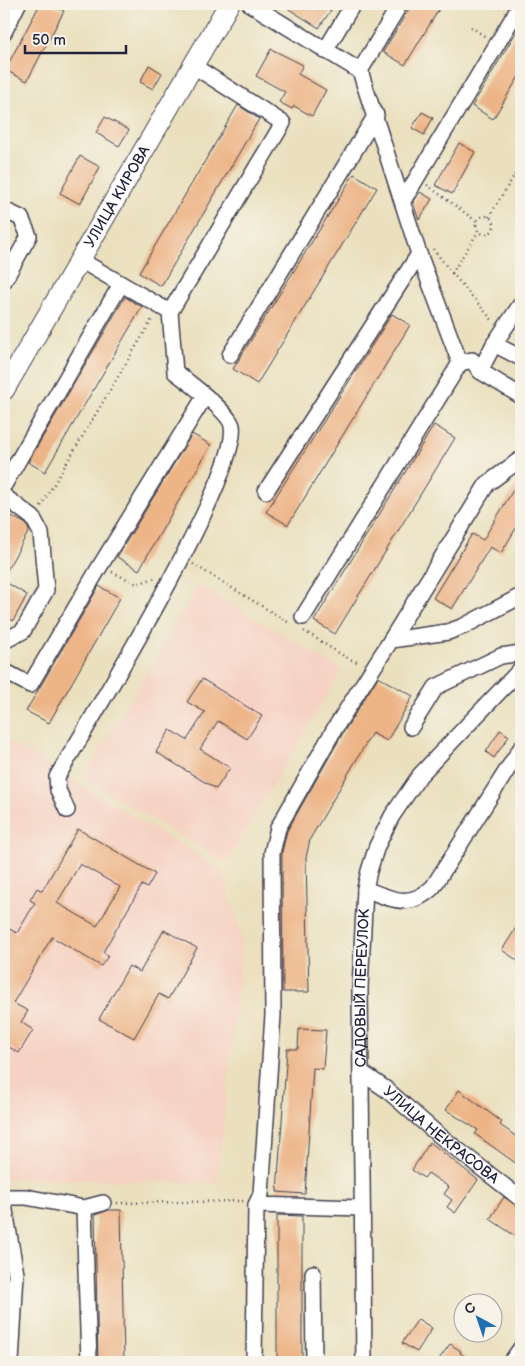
<svg xmlns="http://www.w3.org/2000/svg" width="525" height="1366" font-family="'Balsamiq Sans',sans-serif">
<style>
.built{fill:#f5d2c3}
.building{fill:#edb486;fill-rule:evenodd}
.lines{fill:none;stroke-linecap:round;stroke-linejoin:round}
.minor-casing{stroke:#403e4f;stroke-width:18}
.major-casing{stroke:#403e4f;stroke-width:22}
.path{stroke:#403e4f;stroke-width:2.5;stroke-dasharray:1 4;stroke-linecap:butt}
.minor{stroke:#fff;stroke-width:15}
.major{stroke:#fff;stroke-width:20}
.labels{text-anchor:middle;dominant-baseline:central;stroke-width:4;stroke-linejoin:round;paint-order:stroke}
.street-label{font-size:15px;fill:#22223b;stroke:#f7f3e8}
</style>
<rect width="100%" height="100%" fill="#f7f3e8"/>
<filter id="ink" filterUnits="userSpaceOnUse"><feTurbulence type="fractalNoise" baseFrequency=".02" numOctaves="2"/><feDisplacementMap in="SourceGraphic" scale="10" xChannelSelector="R" yChannelSelector="G"/><feConvolveMatrix kernelMatrix="1 2 1 2 8 2 1 2 1" color-interpolation-filters="sRGB"/></filter>
<filter id="wash" filterUnits="userSpaceOnUse"><feTurbulence type="fractalNoise" baseFrequency=".0096" numOctaves="4" result="noise"/><feDisplacementMap in="SourceGraphic" scale="20" xChannelSelector="R" yChannelSelector="G"/><feGaussianBlur stdDeviation="1.12" result="paint"/><feColorMatrix in="noise" values="0 0 0 0 0 0 0 0 0 0 0 0 0 0 0 0 0 1.4 0 .05"/><feComposite in="paint" operator="in"/></filter>
<g filter="url(#wash)">
<rect width="100%" height="100%" fill="#eae0be"/>
<path class="built" d="M 199,585 L 342,670 L 226,863 L 83,778 Z
M 4,738 L 222,870 L 243,940 L 217,1183 L 4,1178 Z"/>
<g id="blocks">
<path class="building" d="M 40,4 L 50,4 L 64,11 L 27,81 L 5,70 Z
M 281,4 L 335,4 L 319,28 Z
M 412,4 L 442,4 L 405,65 L 383,52 Z
M 521,24 L 521,73 L 493,119 L 472,106 Z
M 271,49 L 303,65 L 298,74 L 326,90 L 312,116 L 294,106 L 292,109 L 279,102 L 285,92 L 256,76 Z
M 149,65 L 162,73 L 153,89 L 140,82 Z
M 238,105 L 259,119 L 161,286 L 139,273 Z
M 422,112 L 433,118 L 424,135 L 412,128 Z
M 105,117 L 129,130 L 119,146 L 96,133 Z
M 459,143 L 475,152 L 452,194 L 435,185 Z
M 80,156 L 100,167 L 80,204 L 60,193 Z
M 354,174 L 377,188 L 257,384 L 233,369 Z
M 420,192 L 432,199 L 419,220 L 413,203 Z
M 125,297 L 142,307 L 45,472 L 28,462 Z
M 392,314 L 410,325 L 288,525 L 266,512 Z
M 434,425 L 455,438 L 335,634 L 314,621 Z
M 192,434 L 211,445 L 139,570 L 117,557 Z
M 521,477 L 521,520 L 501,553 L 490,547 L 452,609 L 433,598 L 472,534 L 483,540 Z
M 4,512 L 26,524 L 29,531 L 4,575 Z
M 4,581 L 27,595 L 13,621 L 4,615 Z
M 99,586 L 120,598 L 49,723 L 26,711 Z
M 378,677 L 413,696 L 387,741 L 372,733 L 310,839 L 306,858 L 309,992 L 283,992 L 282,874 L 282,852 L 287,831 L 343,733 Z
M 202,679 L 262,716 L 247,739 L 218,721 L 200,749 L 230,768 L 216,789 L 156,752 L 170,730 L 187,740 L 205,712 L 187,702 Z
M 500,730 L 509,736 L 494,758 L 486,752 Z
M 78,829 L 155,874 L 147,888 L 142,885 L 103,952 L 108,956 L 101,966 L 52,937 L 13,1003 L 28,1011 L 21,1022 L 33,1030 L 19,1053 L 4,1044 L 4,926 L 17,933 L 35,903 L 30,900 L 37,888 L 42,891 ZM 80,864 L 120,887 L 97,926 L 57,903 Z
M 521,920 L 521,963 L 502,950 Z
M 164,930 L 197,948 L 168,999 L 159,994 L 134,1038 L 99,1019 L 129,966 L 140,972 Z
M 299,1029 L 326,1030 L 323,1069 L 313,1068 L 305,1194 L 277,1192 L 287,1049 L 298,1049 Z
M 459,1090 L 502,1122 L 500,1125 L 521,1140 L 521,1167 L 475,1134 L 478,1130 L 446,1110 Z
M 430,1142 L 478,1180 L 455,1213 L 447,1207 L 452,1200 L 444,1194 L 449,1187 L 428,1173 L 424,1178 L 412,1170 Z
M 504,1197 L 521,1208 L 521,1240 L 490,1219 Z
M 109,1210 L 121,1210 L 124,1362 L 98,1362 L 95,1215 Z
M 277,1215 L 302,1216 L 302,1362 L 277,1362 Z
M 418,1319 L 432,1328 L 417,1352 L 402,1343 Z
M 450,1344 L 461,1351 L 460,1353 L 473,1362 L 437,1362 Z"/>
</g>
</g>
<g filter="url(#ink)">
<use href="#blocks" fill-opacity="0" stroke="#403e4f" stroke-width="1"/>
<g class="lines">
<defs>
<g id="minor">
<path d="M 250,4 L 360,71 L 419,254 L 460,363"/>
<path d="M 4,32 L 18,4"/>
<path d="M 325,51 L 353,4"/>
<path d="M 360,71 L 400,4"/>
<path d="M 403,201 L 521,4"/>
<path d="M 4,210 L 21,218 L 29,236 L 4,281"/>
<path d="M 80,260 L 170,312 L 283,123 L 192,65"/>
<path d="M 494,344 L 521,304"/>
<path d="M 230,355 L 376,115"/>
<path d="M 480,371 L 521,396"/>
<path d="M 4,485 L 121,284"/>
<path d="M 266,491 L 419,254"/>
<path d="M 4,496 L 33,518 L 41,533 L 46,590 L 23,631 L 4,641"/>
<path d="M 303,617 L 460,363 L 472,360 L 480,371 L 494,344 L 521,358"/>
<path d="M 391,640 L 487,484 L 518,461 L 521,463"/>
<path d="M 4,671 L 30,685 L 100,566 L 205,396"/>
<path d="M 411,727 L 436,687 L 501,656 L 521,653"/>
<path d="M 67,810 L 58,790 L 57,777 C 89,723 241,474 232,426 C 230,413 187,381 175,372 L 170,312"/>
<path d="M 365,889 C 392,899 409,910 433,887 L 521,748"/>
<path id="s1" d="M 361,1072 L 387,1090 L 435,1132 L 521,1199"/>
<path d="M 4,1197 L 26,1197 L 84,1208 L 103,1203"/>
<path d="M 4,1205 L 16,1274 L 11,1362"/>
<path d="M 84,1208 L 89,1362"/>
<path d="M 361,1208 L 256,1205 L 261,1194 L 273,1015 L 272,853 L 278,828 L 335,728 L 391,640 L 448,632 L 464,626 L 521,596"/>
<path d="M 313,1273 L 314,1362"/>
<path d="M 254,1362 L 256,1205"/>
<path id="s2" d="M 364,1362 L 360,988 L 365,889 L 369,871 L 377,846 L 392,816 L 420,775 L 521,669"/>
<path d="M 511,1362 L 521,1348"/>
</g>
<g id="major">
<path id="s3" d="M 4,390 L 229,4"/>
</g>
</defs>
<use href="#minor" class="minor-casing"/>
<use href="#major" class="major-casing"/>
<path class="path" d="M 471,27 L 486,37
M 514,175 L 521,180
M 427,185 L 476,221
M476 225a9 9 0 1 1 18 0a9 9 0 1 1-18 0Z
M 489,217 L 521,164
M 433,249 L 452,273 L 478,232
M 452,273 L 493,321
M 41,506 L 153,318
M 193,564 L 291,624
M 112,572 L 137,584 L 155,578
M 304,631 C 322,641 341,657 360,663
M 117,1203 L 244,1201"/>
<use href="#minor" class="minor"/>
<use href="#major" class="major"/>
</g>
</g>
<g class="labels">
<g class="street-label">
<text stroke="none"><textPath href="#s3" startOffset="224">УЛИЦА КИРОВА</textPath></text>
<text stroke="none"><textPath href="#s2" startOffset="374">САДОВЫЙ ПЕРЕУЛОК</textPath></text>
<text stroke="none"><textPath href="#s1" startOffset="102">УЛИЦА НЕКРАСОВА</textPath></text>
</g>
</g>
<rect width="525" height="1366" fill="none" stroke="#f7f3e8" stroke-width="20"/>
<g transform="translate(478 1318) rotate(320)"><circle r="24" fill="#f7f3e8" stroke="#a29fa3"/>
<path d="M0-4L9 19L0 12L-9 19Z" fill="#1f6fb2"/>
<text y="-8" font-size="14" font-weight="bold" text-anchor="middle" fill="#22223b">С</text>
</g>
<path d="M25 45v8h101v-8" fill="none" stroke="#22223b" stroke-width="2.5"/>
<text x="32" y="45" font-size="15" fill="#22223b" stroke="#f7f3e8" stroke-width="4" paint-order="stroke">50 m</text>
</svg>
